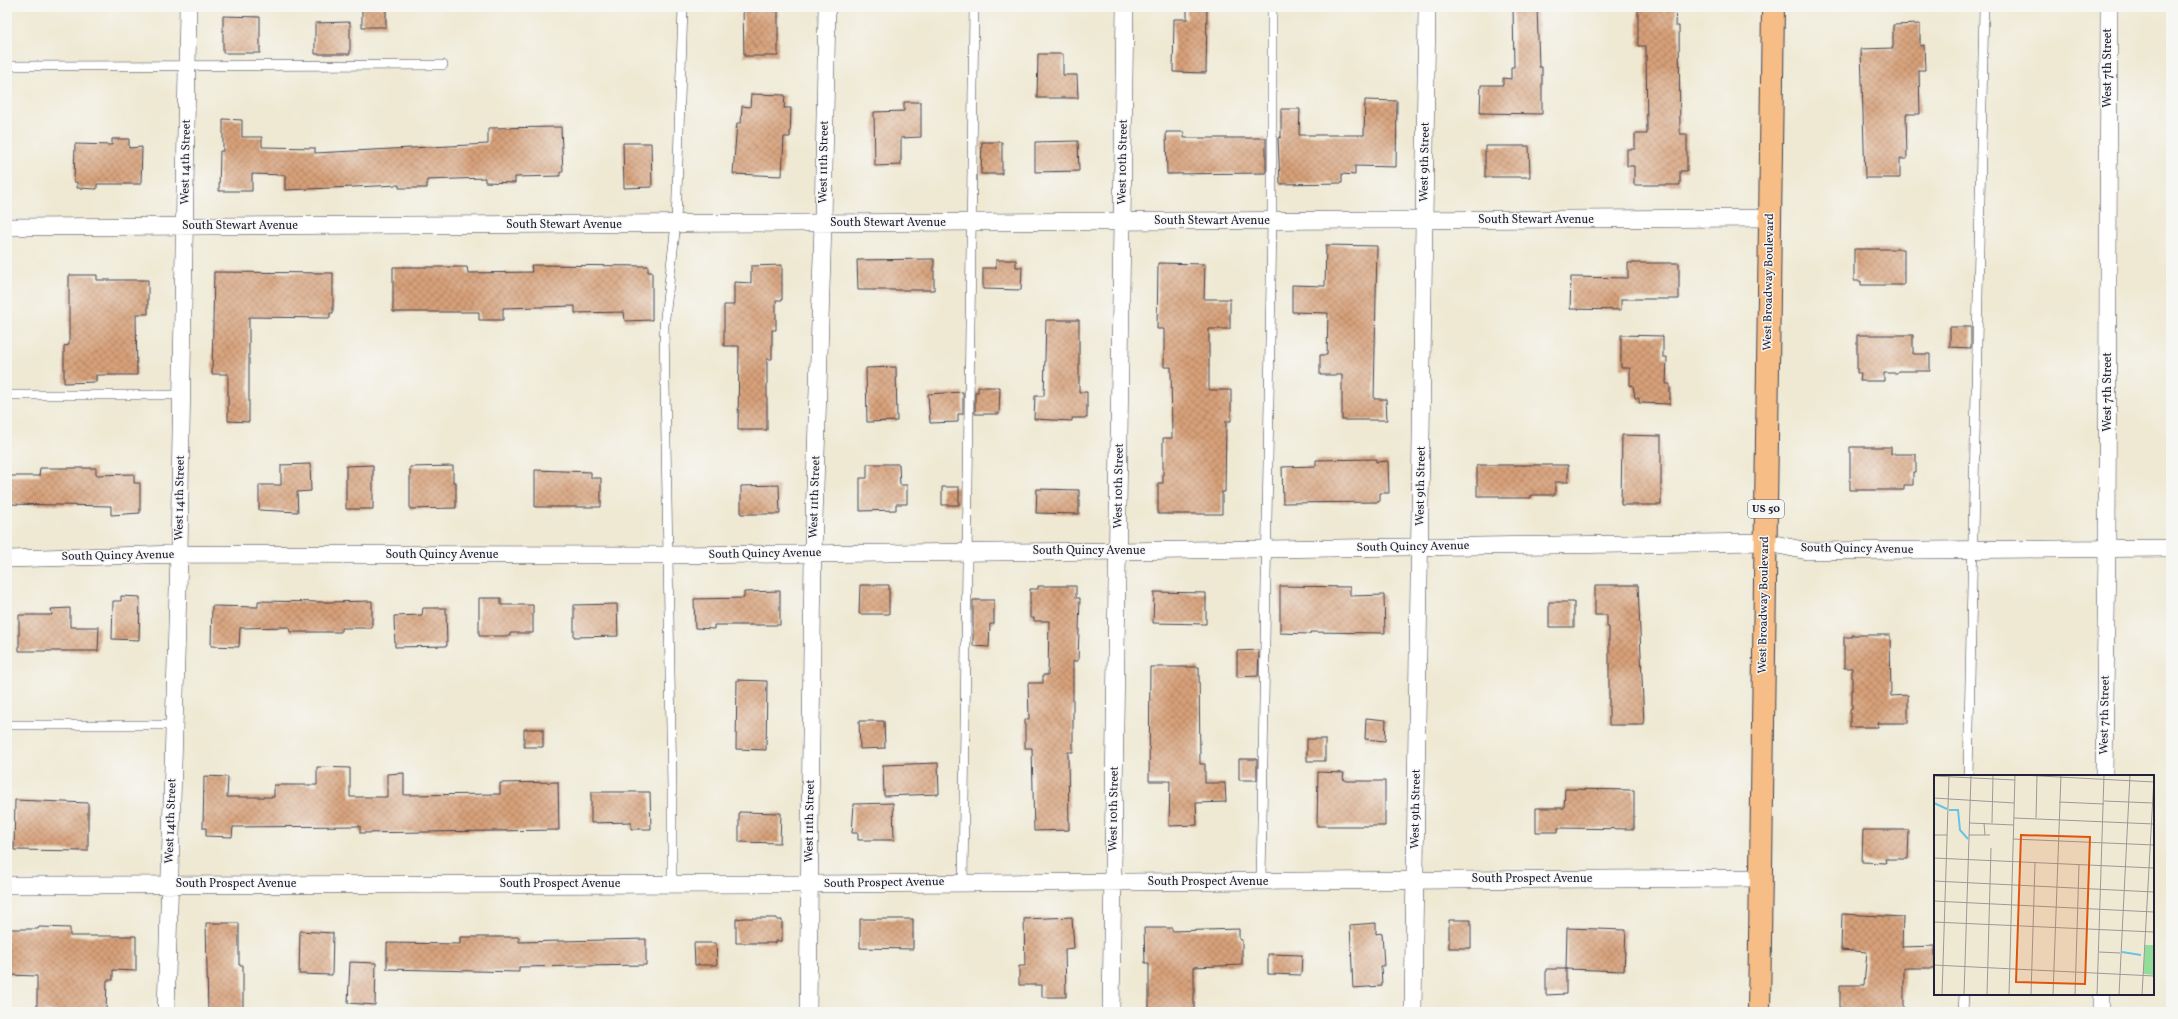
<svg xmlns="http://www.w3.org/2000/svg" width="2178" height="1019" font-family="Vollkorn,serif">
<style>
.building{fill:url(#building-cross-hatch)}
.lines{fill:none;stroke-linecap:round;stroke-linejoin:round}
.service-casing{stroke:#414052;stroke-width:10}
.minor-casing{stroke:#414052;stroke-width:18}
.trunk-casing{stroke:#414052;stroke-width:24}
.service{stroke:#fff;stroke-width:9}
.minor{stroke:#fff;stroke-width:17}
.trunk{stroke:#f6be86;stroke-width:22}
.labels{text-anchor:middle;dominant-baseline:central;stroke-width:3;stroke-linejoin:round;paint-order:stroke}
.shield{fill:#f6f6f2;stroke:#626272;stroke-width:1}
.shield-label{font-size:11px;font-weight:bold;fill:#22223b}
.street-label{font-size:12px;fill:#22223b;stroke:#f6f6f2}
.inset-river{fill:none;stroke:#6ac2e7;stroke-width:2}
.inset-road{fill:none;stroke:#9d9996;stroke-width:1}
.view{fill:#de560e;fill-opacity:0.15;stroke:#de560e;stroke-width:2}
.inset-edge{fill:none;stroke:#22223b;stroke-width:2}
</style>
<defs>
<pattern id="building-cross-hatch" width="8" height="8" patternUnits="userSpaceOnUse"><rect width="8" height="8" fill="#d7a079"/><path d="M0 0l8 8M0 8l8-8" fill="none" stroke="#ae8264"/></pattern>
</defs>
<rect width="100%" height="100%" fill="#f6f6f2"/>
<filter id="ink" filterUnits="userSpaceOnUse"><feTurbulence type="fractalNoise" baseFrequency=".025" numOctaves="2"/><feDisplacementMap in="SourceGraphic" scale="8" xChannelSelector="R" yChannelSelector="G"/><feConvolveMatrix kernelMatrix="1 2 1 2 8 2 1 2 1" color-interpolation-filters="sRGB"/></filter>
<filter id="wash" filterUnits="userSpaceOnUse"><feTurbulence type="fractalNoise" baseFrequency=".012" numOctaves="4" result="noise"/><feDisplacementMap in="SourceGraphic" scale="16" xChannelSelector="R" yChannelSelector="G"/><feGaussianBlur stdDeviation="0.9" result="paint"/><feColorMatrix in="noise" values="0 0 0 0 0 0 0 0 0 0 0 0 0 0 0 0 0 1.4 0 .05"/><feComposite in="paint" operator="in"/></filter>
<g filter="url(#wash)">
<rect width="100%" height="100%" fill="#efe9d3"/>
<g id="blocks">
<path class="building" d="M 362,7 L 386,7 L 386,27 L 362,27 Z
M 743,7 L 778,7 L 778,56 L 744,56 Z
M 1187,7 L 1207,7 L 1206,73 L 1173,72 L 1174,19 L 1187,19 Z
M 1513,7 L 1537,7 L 1539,67 L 1542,67 L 1542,114 L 1480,113 L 1481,85 L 1503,85 L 1503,78 L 1511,79 L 1511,67 L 1514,67 Z
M 1638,7 L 1676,7 L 1675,26 L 1679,26 L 1680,134 L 1687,134 L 1687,171 L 1680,171 L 1680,185 L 1634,185 L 1634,166 L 1627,166 L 1627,149 L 1635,149 L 1635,134 L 1647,134 L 1646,46 L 1638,46 Z
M 223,16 L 260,17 L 260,53 L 223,53 Z
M 350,22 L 350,54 L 315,54 L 315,23 Z
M 1920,24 L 1920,46 L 1924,45 L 1925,70 L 1919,70 L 1920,114 L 1906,114 L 1907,159 L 1900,159 L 1900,178 L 1865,178 L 1861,49 L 1893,48 L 1893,25 Z
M 1038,54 L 1063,54 L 1063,75 L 1077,75 L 1078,98 L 1037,98 Z
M 751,94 L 785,95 L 784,108 L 791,108 L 790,137 L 784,137 L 782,176 L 733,174 L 737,123 L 741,123 L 742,106 L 750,107 Z
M 1365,100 L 1397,101 L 1396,167 L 1355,166 L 1355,175 L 1342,174 L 1342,183 L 1280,184 L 1278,138 L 1281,137 L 1281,109 L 1300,109 L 1299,135 L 1364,135 Z
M 904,102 L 921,102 L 921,137 L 901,138 L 901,165 L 875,166 L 874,112 L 904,111 Z
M 223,119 L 242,120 L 242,137 L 262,137 L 262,147 L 315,148 L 315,153 L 488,144 L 488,128 L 561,127 L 563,172 L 560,172 L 560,176 L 515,177 L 515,183 L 485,182 L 485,178 L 427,180 L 427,188 L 399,188 L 399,185 L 285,190 L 285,175 L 252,174 L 252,191 L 219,191 L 220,151 L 223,151 Z
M 1166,132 L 1184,132 L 1184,138 L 1266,138 L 1266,173 L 1167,174 Z
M 112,139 L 129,139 L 129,148 L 142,147 L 141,184 L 97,184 L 97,189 L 77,188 L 77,182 L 74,182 L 75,144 L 112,145 Z
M 1078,141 L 1079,171 L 1035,172 L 1035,142 Z
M 982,142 L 1002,142 L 1002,174 L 981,174 Z
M 623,143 L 651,143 L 652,187 L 624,188 Z
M 1485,146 L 1529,146 L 1530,177 L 1485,177 Z
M 1326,245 L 1377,246 L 1374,399 L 1386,399 L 1387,420 L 1342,420 L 1342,375 L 1320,375 L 1320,355 L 1327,355 L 1328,313 L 1292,312 L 1292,285 L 1325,286 Z
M 1854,249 L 1904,249 L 1904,285 L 1861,285 L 1861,281 L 1854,281 Z
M 934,259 L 934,290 L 858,290 L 857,260 Z
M 996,260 L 1016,260 L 1016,267 L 1022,267 L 1021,290 L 983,289 L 983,268 L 996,268 Z
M 1158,263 L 1205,264 L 1204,299 L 1230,299 L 1230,329 L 1209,329 L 1209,390 L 1231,390 L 1231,421 L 1226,421 L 1225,492 L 1222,492 L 1222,514 L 1158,514 L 1158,483 L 1163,483 L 1163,438 L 1172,438 L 1171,367 L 1164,367 L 1164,329 L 1157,329 Z
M 1628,263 L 1679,263 L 1679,299 L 1621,299 L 1621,310 L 1570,309 L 1571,277 L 1628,278 Z
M 531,265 L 648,266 L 648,272 L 652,272 L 652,320 L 625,321 L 624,312 L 575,313 L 575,306 L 503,308 L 503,320 L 479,320 L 479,312 L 393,312 L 393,267 L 467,267 L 468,273 L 532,272 Z
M 782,265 L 782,300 L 776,300 L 776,330 L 772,330 L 772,359 L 767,359 L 767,430 L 738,430 L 739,346 L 724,346 L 724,305 L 734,305 L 734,282 L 751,283 L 751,266 Z
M 214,272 L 333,273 L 333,313 L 330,313 L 330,318 L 249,317 L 249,422 L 228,421 L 228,374 L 212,374 Z
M 69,275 L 97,275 L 97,280 L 148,280 L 148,314 L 136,314 L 137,375 L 96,375 L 96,382 L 64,383 L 64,346 L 69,345 Z
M 1046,320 L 1079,320 L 1079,392 L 1087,392 L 1087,418 L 1072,418 L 1072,421 L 1034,419 L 1035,396 L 1044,396 Z
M 1950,327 L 1971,327 L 1971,348 L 1950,347 Z
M 1621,335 L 1663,336 L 1663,357 L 1667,357 L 1666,384 L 1670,384 L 1670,404 L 1639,403 L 1639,398 L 1635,398 L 1633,385 L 1630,386 L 1630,368 L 1621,368 Z
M 1857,335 L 1913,335 L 1913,354 L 1930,354 L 1930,371 L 1898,371 L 1897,373 L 1884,373 L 1884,381 L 1860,381 L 1861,373 L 1857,373 Z
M 896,367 L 897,421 L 867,422 L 866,368 Z
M 978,387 L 1000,387 L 999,414 L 975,414 L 975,392 L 978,392 Z
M 963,392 L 963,414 L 958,414 L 958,422 L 930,423 L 928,394 Z
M 1622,435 L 1661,436 L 1661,505 L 1621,505 Z
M 1850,447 L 1891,447 L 1891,454 L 1916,454 L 1916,472 L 1913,472 L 1913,485 L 1904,485 L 1904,490 L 1850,490 Z
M 1376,459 L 1376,462 L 1388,461 L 1389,493 L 1380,493 L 1380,501 L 1378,502 L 1283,503 L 1282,467 L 1316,466 L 1316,460 Z
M 310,464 L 311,491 L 297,492 L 298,512 L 259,510 L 259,485 L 281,485 L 281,465 Z
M 867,464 L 899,464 L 900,485 L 907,485 L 907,504 L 896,504 L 896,510 L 860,511 L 860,478 L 867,478 Z
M 373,465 L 373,509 L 346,509 L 346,466 Z
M 1477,465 L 1568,465 L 1568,482 L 1555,482 L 1555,495 L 1531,495 L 1531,498 L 1500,498 L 1500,496 L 1477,496 Z
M 453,466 L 453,482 L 456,482 L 456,508 L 410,509 L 410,467 Z
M 40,468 L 96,468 L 96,475 L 134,474 L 134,483 L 140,483 L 140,513 L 111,515 L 111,506 L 7,504 L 7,476 L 39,476 Z
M 535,470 L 591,472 L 591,478 L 601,478 L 601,507 L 535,507 Z
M 779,485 L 780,514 L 741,514 L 741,486 Z
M 942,487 L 959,487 L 959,505 L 942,505 Z
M 1037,489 L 1079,490 L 1079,514 L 1036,513 Z
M 860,585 L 889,585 L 889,614 L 859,614 Z
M 1595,585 L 1638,585 L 1644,725 L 1609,725 L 1609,627 L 1607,627 L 1607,615 L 1595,615 Z
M 1038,586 L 1076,586 L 1076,598 L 1080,598 L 1078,661 L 1073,661 L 1073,752 L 1068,752 L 1069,830 L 1034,831 L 1032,748 L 1025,748 L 1025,719 L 1029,719 L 1028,683 L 1043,683 L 1043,675 L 1048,675 L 1049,621 L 1034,621 L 1034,618 L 1030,618 L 1030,589 L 1038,589 Z
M 1280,586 L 1350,587 L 1350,596 L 1384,595 L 1385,633 L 1310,632 L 1310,634 L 1280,633 Z
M 780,591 L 780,625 L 714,625 L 714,629 L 695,628 L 694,599 L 744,598 L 744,592 Z
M 1154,592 L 1206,593 L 1206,624 L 1153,623 Z
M 121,596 L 140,597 L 139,640 L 112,639 L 113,601 L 121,601 Z
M 479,598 L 501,598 L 501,605 L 533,605 L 533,633 L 510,633 L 510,636 L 479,636 Z
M 973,600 L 994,600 L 994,624 L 990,624 L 989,647 L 973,646 Z
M 258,601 L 327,602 L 372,601 L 372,628 L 341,628 L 341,632 L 290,632 L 289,627 L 240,628 L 239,647 L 211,646 L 212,606 L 258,607 Z
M 1549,602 L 1574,602 L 1574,627 L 1549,627 Z
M 617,604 L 618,636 L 574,637 L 574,605 Z
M 70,608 L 70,627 L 99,627 L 98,651 L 19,651 L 19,615 L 52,615 L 51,609 Z
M 423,608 L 446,608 L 447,646 L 395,647 L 394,616 L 422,615 Z
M 1852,635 L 1890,635 L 1891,696 L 1908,695 L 1908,723 L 1878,723 L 1878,727 L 1850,727 L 1850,709 L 1852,708 L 1852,668 L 1844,668 L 1844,637 L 1852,637 Z
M 1259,650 L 1258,676 L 1237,677 L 1237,651 Z
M 1150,667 L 1199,667 L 1200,764 L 1205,764 L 1205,783 L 1225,783 L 1226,802 L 1196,803 L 1197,825 L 1169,826 L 1170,781 L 1149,781 Z
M 737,680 L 767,681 L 766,750 L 736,749 Z
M 1366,718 L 1386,720 L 1385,741 L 1365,739 Z
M 859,721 L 884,721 L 885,748 L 860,749 Z
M 524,729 L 543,729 L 543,747 L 524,747 Z
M 1307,739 L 1325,739 L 1325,761 L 1307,761 Z
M 1239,759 L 1257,759 L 1257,780 L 1239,780 Z
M 938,763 L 939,794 L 884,796 L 883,765 Z
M 317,767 L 350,768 L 350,797 L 387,797 L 387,774 L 404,773 L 404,795 L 500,794 L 500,783 L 558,782 L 559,830 L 360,833 L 360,826 L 233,827 L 232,837 L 206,836 L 206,828 L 203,828 L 204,776 L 228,777 L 227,797 L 274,797 L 274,785 L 317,785 Z
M 1318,772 L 1344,773 L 1343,779 L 1347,781 L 1385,781 L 1385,826 L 1317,826 Z
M 1565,789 L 1634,790 L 1634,829 L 1558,828 L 1558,832 L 1536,832 L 1536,808 L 1564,808 Z
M 591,792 L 650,792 L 651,829 L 631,829 L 631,822 L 591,823 Z
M 15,800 L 88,803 L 88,851 L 14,850 Z
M 893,803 L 894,840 L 858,840 L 858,833 L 852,833 L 854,804 Z
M 739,812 L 781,813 L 780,843 L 739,842 Z
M 1863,830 L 1909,830 L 1908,859 L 1885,859 L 1886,863 L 1862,862 Z
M 1842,914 L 1903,917 L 1902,947 L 1935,946 L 1935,968 L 1904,968 L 1904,1012 L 1840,1011 L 1840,985 L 1864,985 L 1867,952 L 1841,950 Z
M 1072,917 L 1074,948 L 1065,949 L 1066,997 L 1042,997 L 1042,985 L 1019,985 L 1019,966 L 1025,966 L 1024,919 Z
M 744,918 L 777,918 L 777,920 L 782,920 L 782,941 L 776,941 L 776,943 L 736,943 L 736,919 Z
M 860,919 L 913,919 L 913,949 L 860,948 Z
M 1449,920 L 1471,920 L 1471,948 L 1449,948 Z
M 206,923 L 239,923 L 239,965 L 243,965 L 243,1012 L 208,1012 Z
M 1376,923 L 1376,934 L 1382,933 L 1384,966 L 1381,966 L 1382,986 L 1353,988 L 1350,925 Z
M 39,927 L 70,928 L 70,936 L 136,936 L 136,971 L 113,970 L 113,980 L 107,980 L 106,1012 L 37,1012 L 37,976 L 7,975 L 7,929 L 38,929 Z
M 1144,928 L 1172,928 L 1172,931 L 1239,929 L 1239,939 L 1242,940 L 1242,965 L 1194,967 L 1194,1012 L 1149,1012 L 1149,963 L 1145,963 Z
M 1567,928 L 1626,930 L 1624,971 L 1566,969 Z
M 300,931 L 333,933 L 332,975 L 299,974 Z
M 460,937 L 519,937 L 519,942 L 646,939 L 646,965 L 519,967 L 519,972 L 387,969 L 387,943 L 460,944 Z
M 694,943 L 716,943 L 717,965 L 695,965 Z
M 1268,954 L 1302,955 L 1301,975 L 1268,974 Z
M 350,962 L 376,963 L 375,1005 L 348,1003 Z
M 1546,969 L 1566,969 L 1566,994 L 1546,995 Z"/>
</g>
</g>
<g filter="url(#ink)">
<use href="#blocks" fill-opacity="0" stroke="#414052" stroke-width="1"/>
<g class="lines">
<defs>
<path id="service" d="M 7,66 L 443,65
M 7,395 L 182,395
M 7,725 L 174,725
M 1968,776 L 1984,7
M 1261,881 L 1272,221 L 1272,7
M 963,882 L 974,7
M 672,884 L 672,789 L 664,326 L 676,224 L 683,7
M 1963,1012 L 1964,994"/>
<path id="minor" d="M 7,227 L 1770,218
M 7,559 L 179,554 L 668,555 L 1118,551 L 1765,542 L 1807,551 L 2171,548
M 2104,776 L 2107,547 L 2109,7
M 7,885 L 809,884 L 1761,878
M 166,1012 L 179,554 L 188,7
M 808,1012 L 813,554 L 823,223 L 827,7
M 1111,1012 L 1125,7
M 1413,1012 L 1427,7
M 2101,1012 L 2101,994"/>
<path id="trunk" d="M 1759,1012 L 1773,7"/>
</defs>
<use href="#service" class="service-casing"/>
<use href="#minor" class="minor-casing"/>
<use href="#trunk" class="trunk-casing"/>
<use href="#service" class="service"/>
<use href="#minor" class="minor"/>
<use href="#trunk" class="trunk"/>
</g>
</g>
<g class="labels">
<rect class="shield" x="1748" y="500" width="36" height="18" rx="3"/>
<g class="shield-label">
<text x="1766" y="509">US 50</text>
</g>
<g class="street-label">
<text transform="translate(2108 68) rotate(-90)">West 7th Street</text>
<text transform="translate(186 162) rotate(-89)">West 14th Street</text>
<text transform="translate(824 162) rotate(-89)">West 11th Street</text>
<text transform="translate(1123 162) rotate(-89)">West 10th Street</text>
<text transform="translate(1425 162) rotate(-89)">West 9th Street</text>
<text x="1536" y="220">South Stewart Avenue</text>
<text x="1212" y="221">South Stewart Avenue</text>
<text x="888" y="223">South Stewart Avenue</text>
<text x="564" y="225">South Stewart Avenue</text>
<text x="240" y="226">South Stewart Avenue</text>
<text transform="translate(1769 282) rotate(-89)">West Broadway Boulevard</text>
<text transform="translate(2108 392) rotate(-90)">West 7th Street</text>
<text transform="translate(1119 486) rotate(-89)">West 10th Street</text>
<text transform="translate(1421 486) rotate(-89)">West 9th Street</text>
<text transform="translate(815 497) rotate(-88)">West 11th Street</text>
<text transform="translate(180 498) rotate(-89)">West 14th Street</text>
<text transform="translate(1413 547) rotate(-1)">South Quincy Avenue</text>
<text transform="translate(1857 549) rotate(1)">South Quincy Avenue</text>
<text x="1089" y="551">South Quincy Avenue</text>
<text transform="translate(765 554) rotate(-1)">South Quincy Avenue</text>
<text x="442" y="555">South Quincy Avenue</text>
<text transform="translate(118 556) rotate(-1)">South Quincy Avenue</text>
<text transform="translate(1764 605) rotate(-89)">West Broadway Boulevard</text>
<text transform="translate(2105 715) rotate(-89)">West 7th Street</text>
<text transform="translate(1114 809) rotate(-89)">West 10th Street</text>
<text transform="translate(1416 809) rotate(-89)">West 9th Street</text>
<text transform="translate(171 821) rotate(-88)">West 14th Street</text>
<text transform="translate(810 821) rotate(-89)">West 11th Street</text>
<text x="1532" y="879">South Prospect Avenue</text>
<text x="1208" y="882">South Prospect Avenue</text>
<text transform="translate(884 883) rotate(-1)">South Prospect Avenue</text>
<text x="236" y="884">South Prospect Avenue</text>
<text x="560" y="884">South Prospect Avenue</text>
</g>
</g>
<g transform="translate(1934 775)">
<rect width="220" height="220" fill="#efe9d3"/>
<path d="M 211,170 L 220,170 L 220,200 L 209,199 Z" fill="#91dd99"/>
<path class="inset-river" d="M 0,28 L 13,34M 15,35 L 24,35 L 26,55 L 34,64M 188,177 L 207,180"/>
<path class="inset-road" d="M 87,0 L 220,7M 0,1 L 81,5M 0,23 L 80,28M 170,26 L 219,28M 125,27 L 170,29M 80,43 L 220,49M 102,43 L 103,1M 36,48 L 80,50M 50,48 L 51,60M 58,48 L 59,0M 0,60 L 13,60M 35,60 L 56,60M 79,64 L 220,70M 0,83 L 220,93M 0,106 L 220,117M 0,126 L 220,137M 0,147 L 220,157M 165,177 L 186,178M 0,190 L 220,201M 8,220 L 15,0M 30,220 L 37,0M 53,220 L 57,73M 75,220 L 81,0M 97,220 L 101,88M 119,220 L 127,0M 141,220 L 145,90M 163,220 L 170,0M 185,220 L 196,0M 208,220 L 220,2"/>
<path class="view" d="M 87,60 L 156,62 L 151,209 L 82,207 Z"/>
<rect width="220" height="220" class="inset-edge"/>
</g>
<rect width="2178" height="1019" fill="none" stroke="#f6f6f2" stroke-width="24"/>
</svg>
